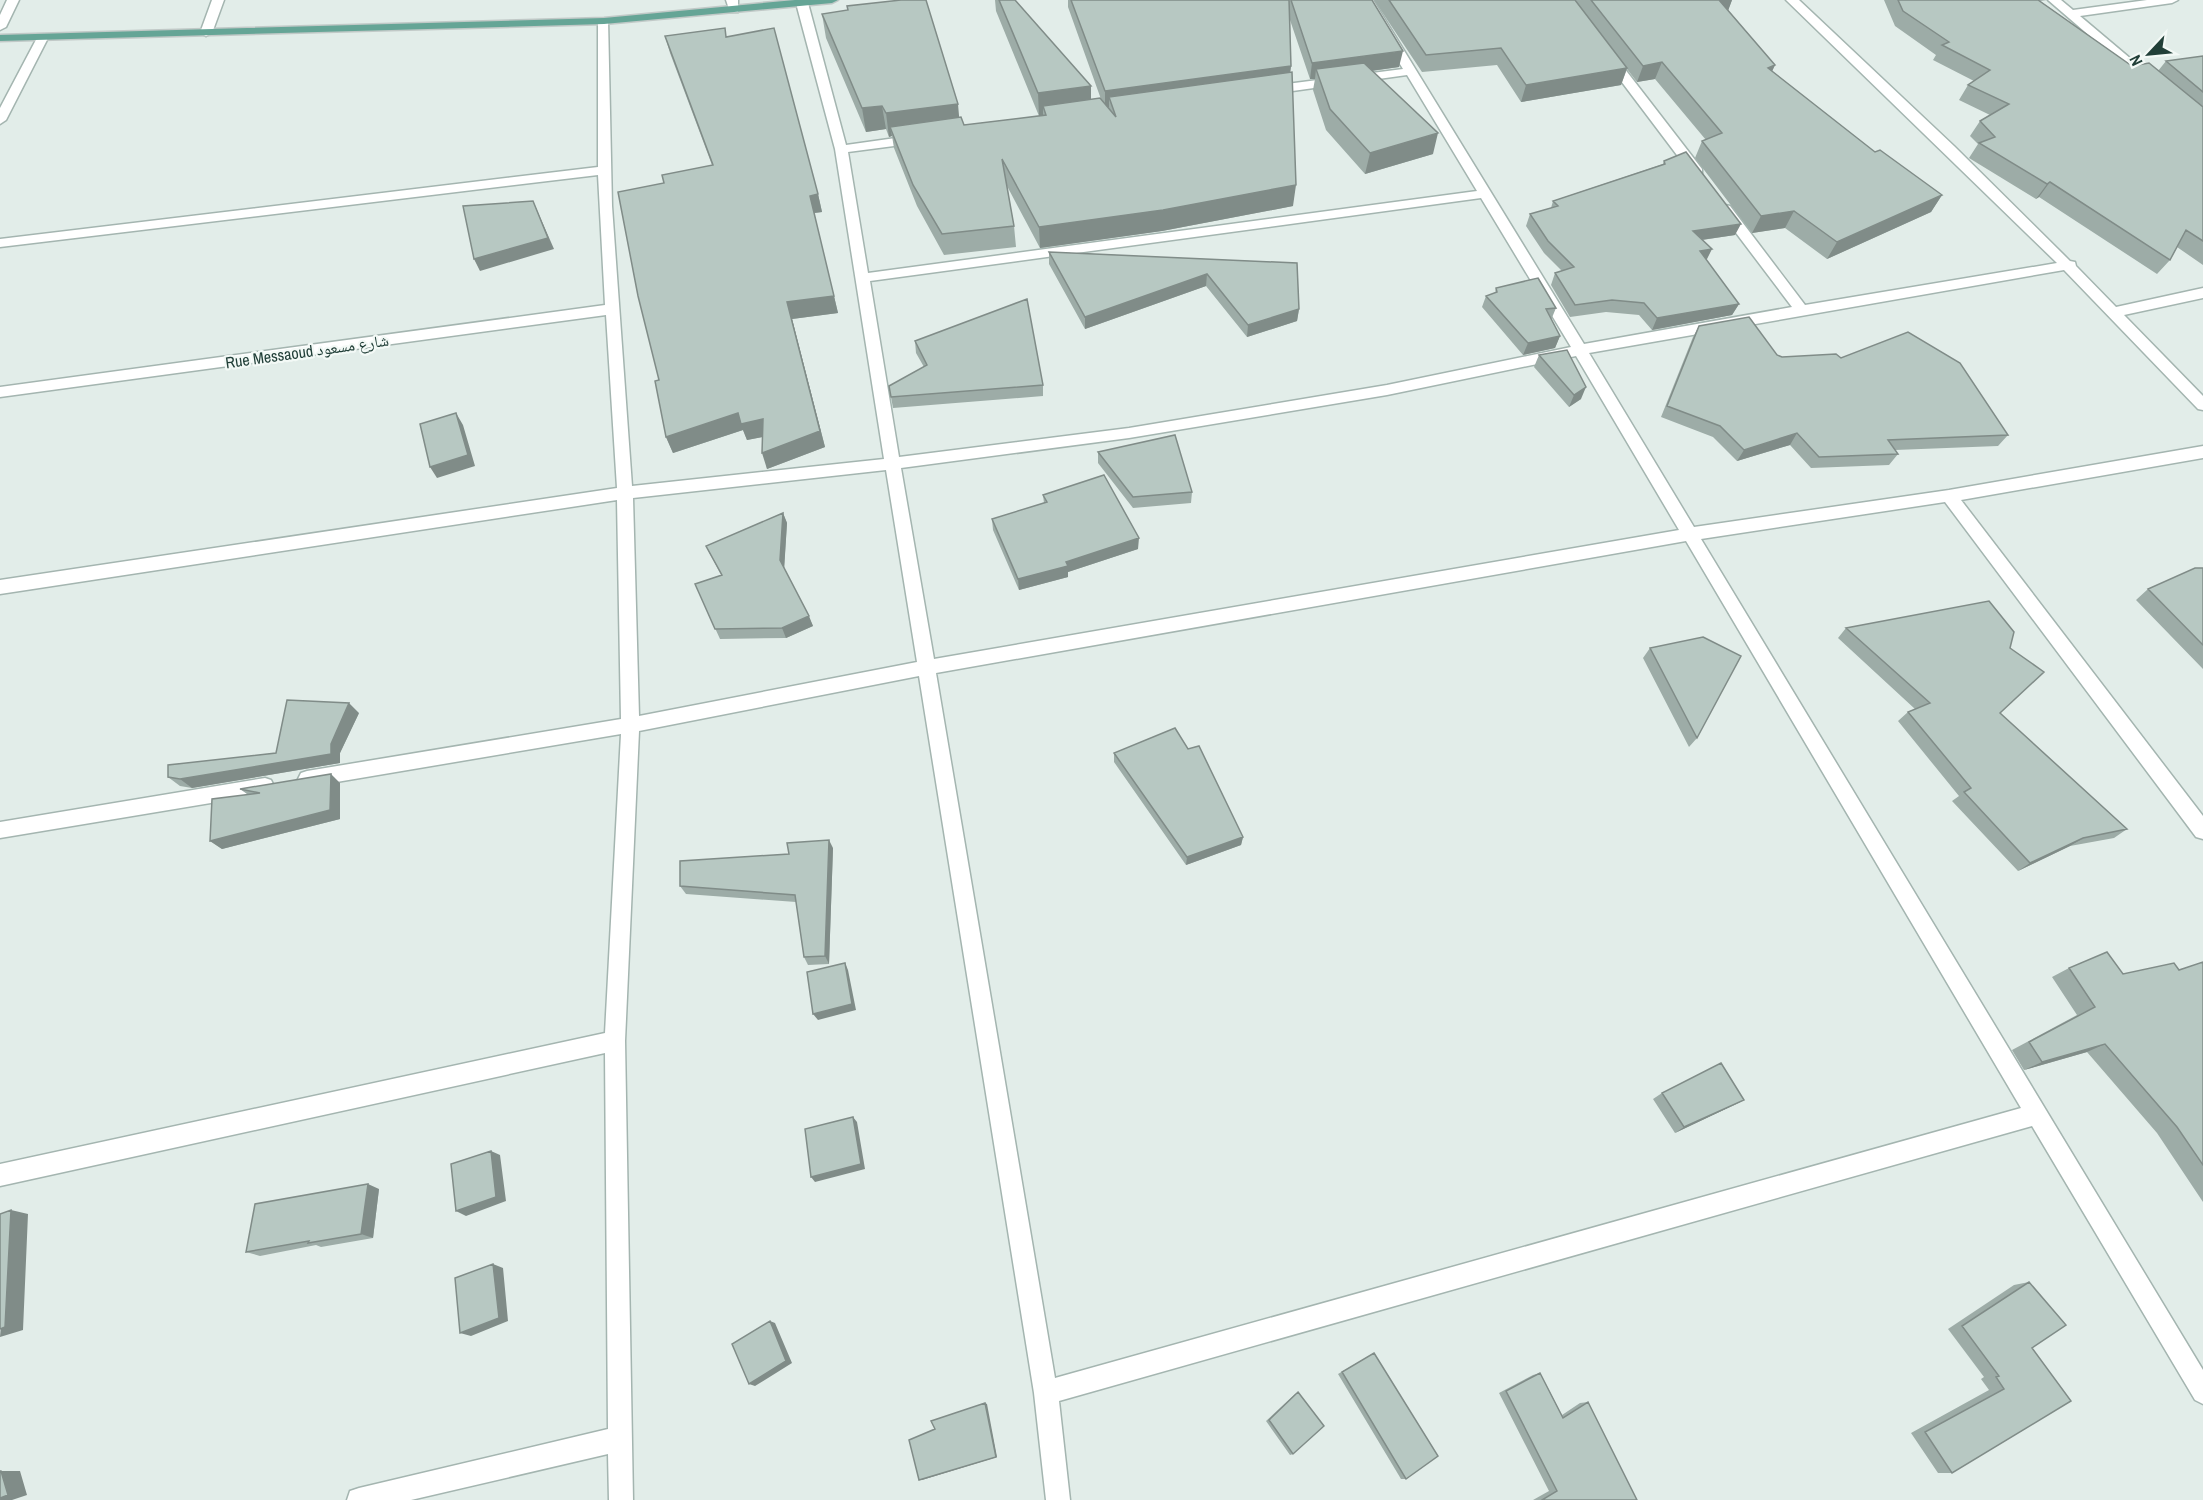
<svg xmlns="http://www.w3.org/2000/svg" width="2203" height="1500" font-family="'Archivo Narrow','Noto Naskh Arabic',sans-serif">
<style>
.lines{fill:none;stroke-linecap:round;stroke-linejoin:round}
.street-casing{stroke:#a4b5b0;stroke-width:3}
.primary-casing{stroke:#c1c9c7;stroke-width:3}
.street{fill:#fff;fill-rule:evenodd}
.primary{fill:#65a596;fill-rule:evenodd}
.wall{fill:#9daca7}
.shaded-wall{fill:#808c88}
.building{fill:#b7c8c2;stroke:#808c88;stroke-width:1.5}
.labels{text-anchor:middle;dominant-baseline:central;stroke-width:4.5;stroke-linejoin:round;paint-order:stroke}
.street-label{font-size:16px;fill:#213f38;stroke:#f3f9f6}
</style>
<rect width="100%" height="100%" fill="#e2ede9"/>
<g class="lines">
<defs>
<path id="street" d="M 7,0 L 19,0 L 6,27 L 0,30 L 0,15 Z
M 212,0 L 224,0 L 212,33 L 206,36 L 200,33 Z
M 726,0 L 738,0 L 738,12 L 730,12 Z
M 1361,0 L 1373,0 L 1584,344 L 1792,307 L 1718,209 L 1725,205 L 1730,206 L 1805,305 L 2057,263 L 1786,0 L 1799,0 L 1954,146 L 2070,261 L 2075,262 L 2076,266 L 2116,307 L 2203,288 L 2203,298 L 2124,315 L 2203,396 L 2203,410 L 2198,409 L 2064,270 L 1589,353 L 1694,527 L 1949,490 L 2203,446 L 2203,458 L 1961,500 L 2203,816 L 2203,839 L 2196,837 L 1945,502 L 1701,539 L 2203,1370 L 2203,1404 L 2195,1400 L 2032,1126 L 1059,1401 L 1070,1500 L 1046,1500 L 1034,1393 L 919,676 L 639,731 L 625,1041 L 633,1500 L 609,1500 L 608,1454 L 411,1500 L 347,1500 L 350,1491 L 359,1488 L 608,1429 L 605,1053 L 0,1186 L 0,1164 L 605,1033 L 621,734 L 307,787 L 301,785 L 298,779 L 301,773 L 307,771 L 621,719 L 617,500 L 0,594 L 0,580 L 617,488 L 606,315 L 0,397 L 0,387 L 605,305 L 598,175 L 0,247 L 0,239 L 598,167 L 598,21 L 608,19 L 612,206 L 632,486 L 884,459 L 835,149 L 796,3 L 798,1 L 808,3 L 846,145 L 917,135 L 923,139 L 917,143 L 848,152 L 868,273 L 1477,191 L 1407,75 L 1271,94 L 1265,90 L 1271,86 L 1403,69 ZM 1481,198 L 1571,347 L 1387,385 L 1129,428 L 899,457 L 870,281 ZM 1576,356 L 1679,530 L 934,659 L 901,468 L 1129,438 L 1387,395 ZM 886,470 L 917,662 L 639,716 L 633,498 ZM 1686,541 L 2021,1108 L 1055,1378 L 936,673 Z
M 2048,0 L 2061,0 L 2073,10 L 2147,0 L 2178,0 L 2172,3 L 2080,16 L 2150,75 L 2150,81 L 2142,81 Z
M 38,36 L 48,38 L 6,120 L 0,124 L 0,108 Z
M 1606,55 L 1614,55 L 1702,169 L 1702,175 L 1692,175 L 1606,61 Z
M 265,778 L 271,780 L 274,786 L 271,792 L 265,794 L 0,838 L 0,822 Z"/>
<path id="primary" d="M 795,0 L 838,0 L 832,3 L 604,24 L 0,41 L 0,35 L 604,18 Z"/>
</defs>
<use href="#street" class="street-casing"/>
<use href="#primary" class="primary-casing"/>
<use href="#street" class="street"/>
<use href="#primary" class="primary"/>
</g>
<path class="wall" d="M 995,0 L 1015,0 L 1091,100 L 1102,102 L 1068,7 L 1068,0 L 1372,0 L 1399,67 L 1372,71 L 1433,154 L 1365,174 L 1326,130 L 1313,90 L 1315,79 L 1310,79 L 1290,20 L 1291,66 L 1290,73 L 1293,206 L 1162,231 L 1040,248 L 1007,186 L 1014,226 L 1016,247 L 944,255 L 917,206 L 894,148 L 892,136 L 889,137 L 886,129 L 866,132 L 826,38 L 822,14 L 959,118 L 964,125 L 1039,116 L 996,11 Z
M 1374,0 L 1732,0 L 1728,10 L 1775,65 L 1772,71 L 1875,152 L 1942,195 L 1931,212 L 1827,259 L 1785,228 L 1752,233 L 1695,158 L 1702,141 L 1706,140 L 1655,79 L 1637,82 L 1627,69 L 1621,85 L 1521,102 L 1497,65 L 1422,72 Z
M 1884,0 L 2047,0 L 2040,1 L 2132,66 L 2158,71 L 2166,61 L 2203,56 L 2203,265 L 2177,247 L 2170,260 L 2157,274 L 2039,197 L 2036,199 L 1969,158 L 1978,144 L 1970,136 L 1980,121 L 1990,115 L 1959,100 L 1968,85 L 1974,81 L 1933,60 L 1936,55 L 1895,26 Z
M 665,36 L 727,37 L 818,194 L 822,212 L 814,213 L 838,313 L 792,319 L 825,447 L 767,469 L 762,437 L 747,440 L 743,430 L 673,453 L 666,437 L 659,380 L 664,183 L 712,165 L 670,53 Z
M 1664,161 L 1735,235 L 1702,240 L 1706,260 L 1739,304 L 1732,315 L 1652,330 L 1639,315 L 1606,312 L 1570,317 L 1551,285 L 1555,273 L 1562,271 L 1544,253 L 1526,226 L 1530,214 L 1551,208 L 1553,201 L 1663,164 Z
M 1049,252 L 1297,263 L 1299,309 L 1297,321 L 1247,337 L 1206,286 L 1085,329 L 1049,264 Z
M 1496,288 L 1556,308 L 1551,320 L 1560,336 L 1555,348 L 1523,355 L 1482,307 L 1486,296 L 1495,293 Z
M 1699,326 L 1782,357 L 1841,358 L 2008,435 L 1998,446 L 1895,450 L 1898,454 L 1889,465 L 1811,468 L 1790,445 L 1737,461 L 1713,437 L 1661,417 L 1693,337 Z
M 915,341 L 1043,385 L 1043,396 L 893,408 L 889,386 L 924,367 L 916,353 Z
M 1539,355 L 1581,399 L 1569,407 L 1534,367 Z
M 1098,452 L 1192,492 L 1191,503 L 1133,508 L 1098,463 Z
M 1043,495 L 1138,549 L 1068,572 L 1068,577 L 1019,590 L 993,530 L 992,519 L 1044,503 Z
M 783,513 L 787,523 L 784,568 L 813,626 L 786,638 L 720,639 L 695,584 L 721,575 L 711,556 L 706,546 Z
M 2203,568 L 2203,669 L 2136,600 L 2148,589 Z
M 1846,628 L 2010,648 L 2000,713 L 2127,829 L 2114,838 L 2070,846 L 2018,871 L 1952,801 L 1959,796 L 1898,721 L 1908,712 L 1915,709 L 1838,638 Z
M 1650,648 L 1697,738 L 1689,747 L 1643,658 Z
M 359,713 L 340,753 L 340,763 L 192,788 L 180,786 L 168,777 L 276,753 Z
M 1114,753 L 1243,837 L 1241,845 L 1186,865 L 1114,762 Z
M 340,783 L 340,819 L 222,849 L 210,841 L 247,794 L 240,789 Z
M 833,848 L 829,964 L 808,965 L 804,957 L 796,902 L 686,894 L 680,886 L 789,854 Z
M 2203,962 L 2203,1202 L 2157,1133 L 2087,1052 L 2024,1070 L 2012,1050 L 2077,1015 L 2052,977 L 2069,968 L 2123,974 L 2179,970 Z
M 1662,1093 L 1744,1100 L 1734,1105 L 1675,1133 L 1653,1099 Z
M 379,1189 L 373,1238 L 321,1247 L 316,1245 L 260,1256 L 246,1252 Z
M 2029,1282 L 2032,1348 L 1952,1473 L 1938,1473 L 1911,1433 L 1989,1390 L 1981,1379 L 1984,1377 L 1948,1329 L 2014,1285 Z
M 1374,1353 L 1406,1479 L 1401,1479 L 1338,1374 Z
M 1540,1373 L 1562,1415 L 1580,1403 L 1588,1402 L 1637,1500 L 1533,1500 L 1549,1491 L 1499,1393 L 1533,1375 Z
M 1298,1392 L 1293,1454 L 1290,1455 L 1266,1421 L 1295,1394 Z"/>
<path class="shaded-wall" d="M 1718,0 L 1732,0 L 1728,11 Z
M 1403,51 L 1399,67 L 1319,78 L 1316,69 L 1315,79 L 1310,79 L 1312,63 Z
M 1662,62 L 1655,79 L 1637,82 L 1643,66 Z
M 1775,65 L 1767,82 L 1768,68 Z
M 1291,66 L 1289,82 L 1109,97 L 1109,107 L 1105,107 L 1105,91 Z
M 1627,68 L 1621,85 L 1521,102 L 1526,85 Z
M 1091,86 L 1091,109 L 1043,106 L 1043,116 L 1039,116 L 1038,93 Z
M 958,104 L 960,127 L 890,127 L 892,136 L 889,137 L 886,113 Z
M 882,106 L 886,129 L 866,132 L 862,108 Z
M 1438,133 L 1433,154 L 1365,174 L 1370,153 Z
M 2050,182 L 2039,197 L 2036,199 L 2047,184 Z
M 1296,185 L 1293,206 L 1162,231 L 1040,248 L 1039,227 Z
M 818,194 L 822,212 L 814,213 L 810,196 Z
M 1942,195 L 1931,212 L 1827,259 L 1837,242 Z
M 533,201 L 554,249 L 480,271 L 474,259 Z
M 1794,211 L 1785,228 L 1752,233 L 1761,216 Z
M 1741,224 L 1735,235 L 1687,242 L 1693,231 Z
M 1712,249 L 1706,261 L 1700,251 Z
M 1207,274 L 1206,286 L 1085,329 L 1085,317 Z
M 834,296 L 838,313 L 792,319 L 825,447 L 767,469 L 762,453 L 787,302 Z
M 1739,304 L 1732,315 L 1652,330 L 1657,318 Z
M 1299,309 L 1297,321 L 1247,337 L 1248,325 Z
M 1560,336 L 1555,348 L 1523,355 L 1528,343 Z
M 1586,387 L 1581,399 L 1569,407 L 1574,395 Z
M 456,413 L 463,425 L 475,466 L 437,478 L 430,467 Z
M 738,413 L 763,419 L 768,436 L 747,440 L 743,430 L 673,453 L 666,437 Z
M 1797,433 L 1790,445 L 1737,461 L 1744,450 Z
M 783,513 L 787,523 L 784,571 L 780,560 Z
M 1139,538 L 1138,549 L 1068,572 L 1068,577 L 1019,590 L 1018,579 L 1066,562 Z
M 809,616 L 813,626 L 786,638 L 782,628 Z
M 349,703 L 359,713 L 340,753 L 340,763 L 192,788 L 180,779 L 331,744 Z
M 331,774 L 340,783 L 340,819 L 222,849 L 210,841 Z
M 1243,837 L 1241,845 L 1186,865 L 1187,857 Z
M 2083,838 L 2070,846 L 2018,871 L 2030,863 Z
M 829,840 L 833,848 L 829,964 L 825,956 Z
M 845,963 L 848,970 L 856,1010 L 818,1020 L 813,1014 Z
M 2105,1044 L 2087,1052 L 2024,1070 L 2042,1062 Z
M 1744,1100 L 1734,1105 L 1675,1133 L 1684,1127 Z
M 853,1117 L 857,1122 L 865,1169 L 815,1182 L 811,1177 Z
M 491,1151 L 500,1155 L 506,1201 L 466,1216 L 456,1211 Z
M 368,1184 L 379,1189 L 373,1238 L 361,1234 Z
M 11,1210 L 28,1214 L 23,1330 L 0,1337 Z
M 493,1264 L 503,1268 L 508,1321 L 471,1336 L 460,1333 Z
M 770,1321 L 775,1323 L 792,1363 L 755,1386 L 749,1384 Z
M 985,1403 L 987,1404 L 997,1457 L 922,1480 L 919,1480 Z
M 1,1471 L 20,1471 L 27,1495 L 12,1500 L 0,1500 Z"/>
<path class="building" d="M 901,0 L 926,0 L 958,104 L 886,113 L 882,106 L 862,108 L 822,14 L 848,10 L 847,6 Z
M 999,0 L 1015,0 L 1091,86 L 1038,93 Z
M 1071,0 L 1289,0 L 1291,66 L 1105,91 Z
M 1291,0 L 1372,0 L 1403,51 L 1312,63 Z
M 1389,0 L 1575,0 L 1627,68 L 1526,85 L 1501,48 L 1426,55 Z
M 1591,0 L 1719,0 L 1775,65 L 1768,68 L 1875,152 L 1880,150 L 1942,195 L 1837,242 L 1794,211 L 1761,216 L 1702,141 L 1722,133 L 1662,62 L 1643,66 Z
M 1898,0 L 2038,0 L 2132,66 L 2149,63 L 2203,107 L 2203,241 L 2186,230 L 2170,260 L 2050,182 L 2047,184 L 1979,143 L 1995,137 L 1980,121 L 2009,104 L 1968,85 L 1990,70 L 1942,45 L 1949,42 L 1903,11 Z
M 725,28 L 726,37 L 774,28 L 818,194 L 810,196 L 834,296 L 787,302 L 820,431 L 762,453 L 763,419 L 741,424 L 738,413 L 666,437 L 655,381 L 659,380 L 638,296 L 618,192 L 664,183 L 662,175 L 713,165 L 665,36 Z
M 2203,56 L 2203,92 L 2166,61 Z
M 1364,63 L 1438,133 L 1370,153 L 1330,109 L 1316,69 Z
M 1292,72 L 1296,185 L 1163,210 L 1039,227 L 1002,159 L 1014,226 L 942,234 L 913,185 L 890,127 L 961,117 L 964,125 L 1046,115 L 1043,106 L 1100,98 L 1116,117 L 1109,97 Z
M 1686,152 L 1741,224 L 1693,231 L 1712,249 L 1700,251 L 1739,304 L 1657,318 L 1644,303 L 1612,300 L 1575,305 L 1555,273 L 1574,267 L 1548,241 L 1530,214 L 1558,206 L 1553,201 L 1665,164 L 1664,161 Z
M 533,201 L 548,238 L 474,259 L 463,206 Z
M 1049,252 L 1297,263 L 1299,309 L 1248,325 L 1207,274 L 1085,317 Z
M 1538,278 L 1556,308 L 1546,309 L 1560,336 L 1528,343 L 1486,296 L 1497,292 L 1496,288 Z
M 1027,299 L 1043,385 L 891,397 L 889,386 L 927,365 L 915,341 Z
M 1749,317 L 1777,355 L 1782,357 L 1836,354 L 1841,358 L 1908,332 L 1960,363 L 2008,435 L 1888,440 L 1898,454 L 1819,457 L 1797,433 L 1744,450 L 1720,426 L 1667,406 L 1699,326 Z
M 1567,350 L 1586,387 L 1574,395 L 1539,355 Z
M 456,413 L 468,455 L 430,467 L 420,424 Z
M 1175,435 L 1192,492 L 1133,497 L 1098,452 Z
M 1104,475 L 1139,538 L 1066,562 L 1068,566 L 1018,579 L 992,519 L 1047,502 L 1043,495 Z
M 783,513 L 780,560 L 809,616 L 782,628 L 715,629 L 695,584 L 722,575 L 706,546 Z
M 2195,568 L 2203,568 L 2203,645 L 2148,589 Z
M 1989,601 L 2014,632 L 2010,648 L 2044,672 L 2000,713 L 2127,829 L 2083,838 L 2030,863 L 1964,792 L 1971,788 L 1908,712 L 1930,703 L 1846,628 Z
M 1703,637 L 1741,656 L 1697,738 L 1650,648 Z
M 287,700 L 349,703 L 331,744 L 331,754 L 180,779 L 168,777 L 168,765 L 276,753 Z
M 1175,728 L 1188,749 L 1199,746 L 1243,837 L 1187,857 L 1114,753 Z
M 331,774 L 330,810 L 210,841 L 212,799 L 260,793 L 240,789 Z
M 829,840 L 825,956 L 804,957 L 795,895 L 680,886 L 680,861 L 789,854 L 787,843 Z
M 2107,952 L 2123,974 L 2174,963 L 2179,970 L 2203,962 L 2203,1165 L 2177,1127 L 2105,1044 L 2042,1062 L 2029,1042 L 2095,1007 L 2069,968 Z
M 845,963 L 852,1004 L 813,1014 L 807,972 Z
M 1721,1063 L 1744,1100 L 1684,1127 L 1662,1093 Z
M 853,1117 L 861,1164 L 811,1177 L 805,1129 Z
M 491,1151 L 496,1197 L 456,1211 L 451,1164 Z
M 368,1184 L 361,1234 L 308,1243 L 309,1241 L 246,1252 L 255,1204 Z
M 11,1210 L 5,1327 L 0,1329 L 0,1214 Z
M 493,1264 L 499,1318 L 460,1333 L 455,1278 Z
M 2029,1282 L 2066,1325 L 2032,1348 L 2071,1401 L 1952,1473 L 1925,1432 L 2004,1389 L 1996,1377 L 1999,1376 L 1962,1326 Z
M 770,1321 L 786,1361 L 749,1384 L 732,1344 Z
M 1374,1353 L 1438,1456 L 1406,1479 L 1342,1372 Z
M 1540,1373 L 1563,1418 L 1588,1402 L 1637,1500 L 1542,1500 L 1557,1491 L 1506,1391 Z
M 1298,1392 L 1324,1426 L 1293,1454 L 1269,1420 Z
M 985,1403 L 996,1457 L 919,1480 L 909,1440 L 935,1429 L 931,1421 Z
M 0,1471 L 1,1471 L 8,1495 L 0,1498 Z"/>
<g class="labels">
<g class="street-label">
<text transform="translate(307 351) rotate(-8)">Rue Messaoud شارع مسعود</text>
</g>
</g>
<g transform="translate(2149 54) rotate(244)" stroke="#f3f9f6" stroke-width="4.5" paint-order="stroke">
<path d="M0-4.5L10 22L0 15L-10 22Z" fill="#213f38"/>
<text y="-9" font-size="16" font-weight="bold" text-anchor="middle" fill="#213f38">N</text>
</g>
</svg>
